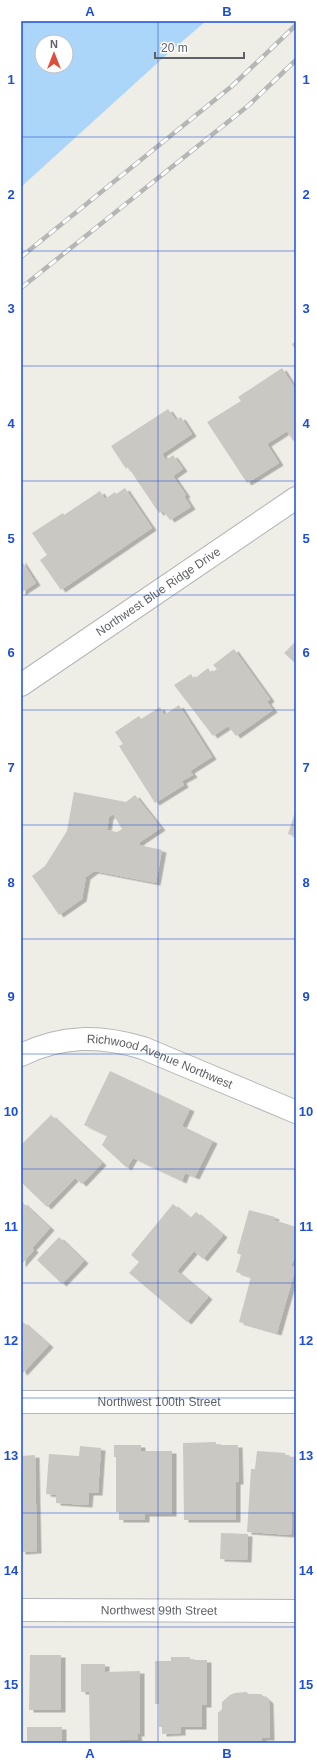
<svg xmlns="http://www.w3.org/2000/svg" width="317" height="1764" font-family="Arial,sans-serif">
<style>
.water{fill:#abd5f9;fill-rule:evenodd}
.building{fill:#cac8c2;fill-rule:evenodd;filter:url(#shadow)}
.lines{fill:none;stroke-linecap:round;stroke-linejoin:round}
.street-casing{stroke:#b3b5b9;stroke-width:24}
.street{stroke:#fff;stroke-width:22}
.rail-casing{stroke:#b5b6b6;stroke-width:4.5}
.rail{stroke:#fff;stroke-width:3;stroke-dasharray:9;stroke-linecap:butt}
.grid{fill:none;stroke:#1d4ed8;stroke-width:1;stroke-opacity:0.55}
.labels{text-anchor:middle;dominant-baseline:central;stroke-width:3;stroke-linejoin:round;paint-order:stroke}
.street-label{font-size:12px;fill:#5d6065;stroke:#fff}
.neatline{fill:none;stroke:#1d4ed8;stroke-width:1.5}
.grid-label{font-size:13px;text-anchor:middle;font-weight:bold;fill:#1d4ed8}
</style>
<defs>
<filter id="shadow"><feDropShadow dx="4.5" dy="2.5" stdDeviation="0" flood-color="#0004"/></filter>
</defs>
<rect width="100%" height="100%" fill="#eeede6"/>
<path class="water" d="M 21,21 L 206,21 L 164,57 L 21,187 ZM 42,42 L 66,42 L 66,66 L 42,66 Z"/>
<path class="building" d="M 296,341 L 296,351 L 292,344 Z
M 282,368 L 296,390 L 296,439 L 293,441 L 287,431 L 267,444 L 279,463 L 247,483 L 207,422 L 241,401 L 238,397 Z
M 168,409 L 176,420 L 181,417 L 192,434 L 162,454 L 166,460 L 173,455 L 183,469 L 173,476 L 186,495 L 184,496 L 191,507 L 170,520 L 163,511 L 159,513 L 128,467 L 126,469 L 111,446 Z
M 125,488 L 152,528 L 61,590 L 40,560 L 47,555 L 32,533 L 63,513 L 64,515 L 100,491 L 105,499 L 115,492 L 116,494 Z
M 21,560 L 36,583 L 21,593 Z
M 296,641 L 296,664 L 284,653 Z
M 234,649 L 270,699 L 267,702 L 273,710 L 236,736 L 228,726 L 213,736 L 174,685 L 191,674 L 194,679 L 208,668 L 211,673 L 217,669 L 213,665 Z
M 179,705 L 212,757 L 190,771 L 193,775 L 182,781 L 184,785 L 155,803 L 119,746 L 123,744 L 115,732 L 139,716 L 141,719 L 160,707 L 164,715 Z
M 74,792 L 126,802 L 135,795 L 161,828 L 140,842 L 139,845 L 162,850 L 156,883 L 94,871 L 86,877 L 82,899 L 59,915 L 32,876 L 45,866 L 67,831 ZM 113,814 L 122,829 L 117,832 L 107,830 L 109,817 Z
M 296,809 L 296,837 L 288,834 Z
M 110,1071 L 190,1109 L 182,1126 L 213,1141 L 195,1177 L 185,1173 L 182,1181 L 133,1158 L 127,1168 L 102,1145 L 107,1136 L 84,1125 Z
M 51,1115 L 102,1163 L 82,1184 L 75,1178 L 47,1207 L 21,1182 L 21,1145 Z
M 22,1202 L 50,1228 L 32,1248 L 34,1250 L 21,1265 Z
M 173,1204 L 190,1218 L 196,1212 L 223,1235 L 203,1259 L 194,1251 L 177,1271 L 208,1297 L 187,1322 L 129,1273 L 139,1262 L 131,1255 Z
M 249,1210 L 275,1217 L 274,1220 L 296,1227 L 296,1254 L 291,1266 L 296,1267 L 277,1333 L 239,1322 L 251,1277 L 236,1272 L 241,1255 L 237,1253 Z
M 59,1237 L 84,1261 L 62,1284 L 37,1260 Z
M 23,1322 L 49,1345 L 23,1373 L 21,1371 L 21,1325 Z
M 216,1442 L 216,1445 L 238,1445 L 239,1482 L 236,1482 L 236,1520 L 184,1520 L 183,1443 Z
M 114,1445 L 141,1445 L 141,1451 L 172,1451 L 172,1514 L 145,1514 L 145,1520 L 119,1520 L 119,1512 L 116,1512 L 116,1457 L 114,1457 Z
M 80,1446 L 101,1448 L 98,1493 L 89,1493 L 88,1505 L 56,1503 L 56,1495 L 46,1494 L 49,1454 L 79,1456 Z
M 257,1451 L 285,1453 L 285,1456 L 296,1457 L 296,1512 L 292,1512 L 291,1535 L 247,1532 L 251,1469 L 255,1469 Z
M 35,1455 L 37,1551 L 21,1552 L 21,1456 Z
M 221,1533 L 248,1534 L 247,1560 L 220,1559 Z
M 30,1655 L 61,1655 L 61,1710 L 29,1710 Z
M 171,1657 L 190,1657 L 190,1660 L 207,1660 L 207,1705 L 202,1705 L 202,1727 L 181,1727 L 181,1733 L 162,1734 L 162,1727 L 159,1727 L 159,1704 L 155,1704 L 155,1661 L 171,1661 Z
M 81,1664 L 105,1664 L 105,1672 L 140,1671 L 140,1734 L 137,1734 L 138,1739 L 120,1740 L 120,1743 L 90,1743 L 89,1692 L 81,1692 Z
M 246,1692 L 249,1694 L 261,1694 L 269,1701 L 270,1738 L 262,1738 L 262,1743 L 218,1743 L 218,1713 L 222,1709 L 222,1702 L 230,1695 L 235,1693 Z
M 27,1727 L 62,1727 L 62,1743 L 27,1743 Z"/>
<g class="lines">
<defs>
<g id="street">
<path id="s1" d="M 21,685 L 296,498"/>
<path id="s2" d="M 21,1055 C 62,1035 100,1035 143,1048 L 296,1112"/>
<path id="s3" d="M 21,1402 L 296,1402"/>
<path id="s4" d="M 21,1610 L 296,1611"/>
</g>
</defs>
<use href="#street" class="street-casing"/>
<use href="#street" class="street"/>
<defs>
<path id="rail" d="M 21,257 L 232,86 L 296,25
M 21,288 L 249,105 L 296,60"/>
</defs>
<use href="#rail" class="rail-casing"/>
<use href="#rail" class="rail"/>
</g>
<path class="grid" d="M 158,21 L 158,1743M 21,137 L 296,137M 21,251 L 296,251M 21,366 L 296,366M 21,481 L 296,481M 21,595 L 296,595M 21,710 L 296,710M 21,825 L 296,825M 21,939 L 296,939M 21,1054 L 296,1054M 21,1169 L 296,1169M 21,1283 L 296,1283M 21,1398 L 296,1398M 21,1513 L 296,1513M 21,1627 L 296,1627"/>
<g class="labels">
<g class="street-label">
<text stroke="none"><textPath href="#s1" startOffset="166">Northwest Blue Ridge Drive</textPath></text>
<text stroke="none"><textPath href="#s2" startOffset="145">Richwood Avenue Northwest</textPath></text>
<text stroke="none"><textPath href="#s3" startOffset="138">Northwest 100th Street</textPath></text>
<text stroke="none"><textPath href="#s4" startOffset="138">Northwest 99th Street</textPath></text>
</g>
</g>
<rect width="317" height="1764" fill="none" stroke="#ffffff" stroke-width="44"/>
<g transform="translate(54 54)"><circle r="19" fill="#ffffff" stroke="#bebfc1"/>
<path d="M0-3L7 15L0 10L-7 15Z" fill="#dd4e3d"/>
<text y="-6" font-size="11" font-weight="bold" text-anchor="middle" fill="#5d6065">N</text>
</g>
<path d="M155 52v6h89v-6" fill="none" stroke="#5d6065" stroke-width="2"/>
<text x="161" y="52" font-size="12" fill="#5d6065" stroke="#ffffff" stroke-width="3" paint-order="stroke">20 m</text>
<rect x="22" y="22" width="273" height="1720" class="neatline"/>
<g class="grid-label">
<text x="90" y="16">A</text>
<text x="227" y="16">B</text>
<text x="11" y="84">1</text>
<text x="306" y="84">1</text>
<text x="11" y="199">2</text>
<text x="306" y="199">2</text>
<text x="11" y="313">3</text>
<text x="306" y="313">3</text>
<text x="11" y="428">4</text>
<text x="306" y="428">4</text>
<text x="11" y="543">5</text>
<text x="306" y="543">5</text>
<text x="11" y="657">6</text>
<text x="306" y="657">6</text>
<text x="11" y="772">7</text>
<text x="306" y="772">7</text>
<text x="11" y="887">8</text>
<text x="306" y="887">8</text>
<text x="11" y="1001">9</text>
<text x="306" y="1001">9</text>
<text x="11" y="1116">10</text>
<text x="306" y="1116">10</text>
<text x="11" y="1231">11</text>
<text x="306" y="1231">11</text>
<text x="11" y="1345">12</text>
<text x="306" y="1345">12</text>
<text x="11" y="1460">13</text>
<text x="306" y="1460">13</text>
<text x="11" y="1575">14</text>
<text x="306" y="1575">14</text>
<text x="11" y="1689">15</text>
<text x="306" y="1689">15</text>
<text x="90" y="1758">A</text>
<text x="227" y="1758">B</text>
</g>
</svg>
